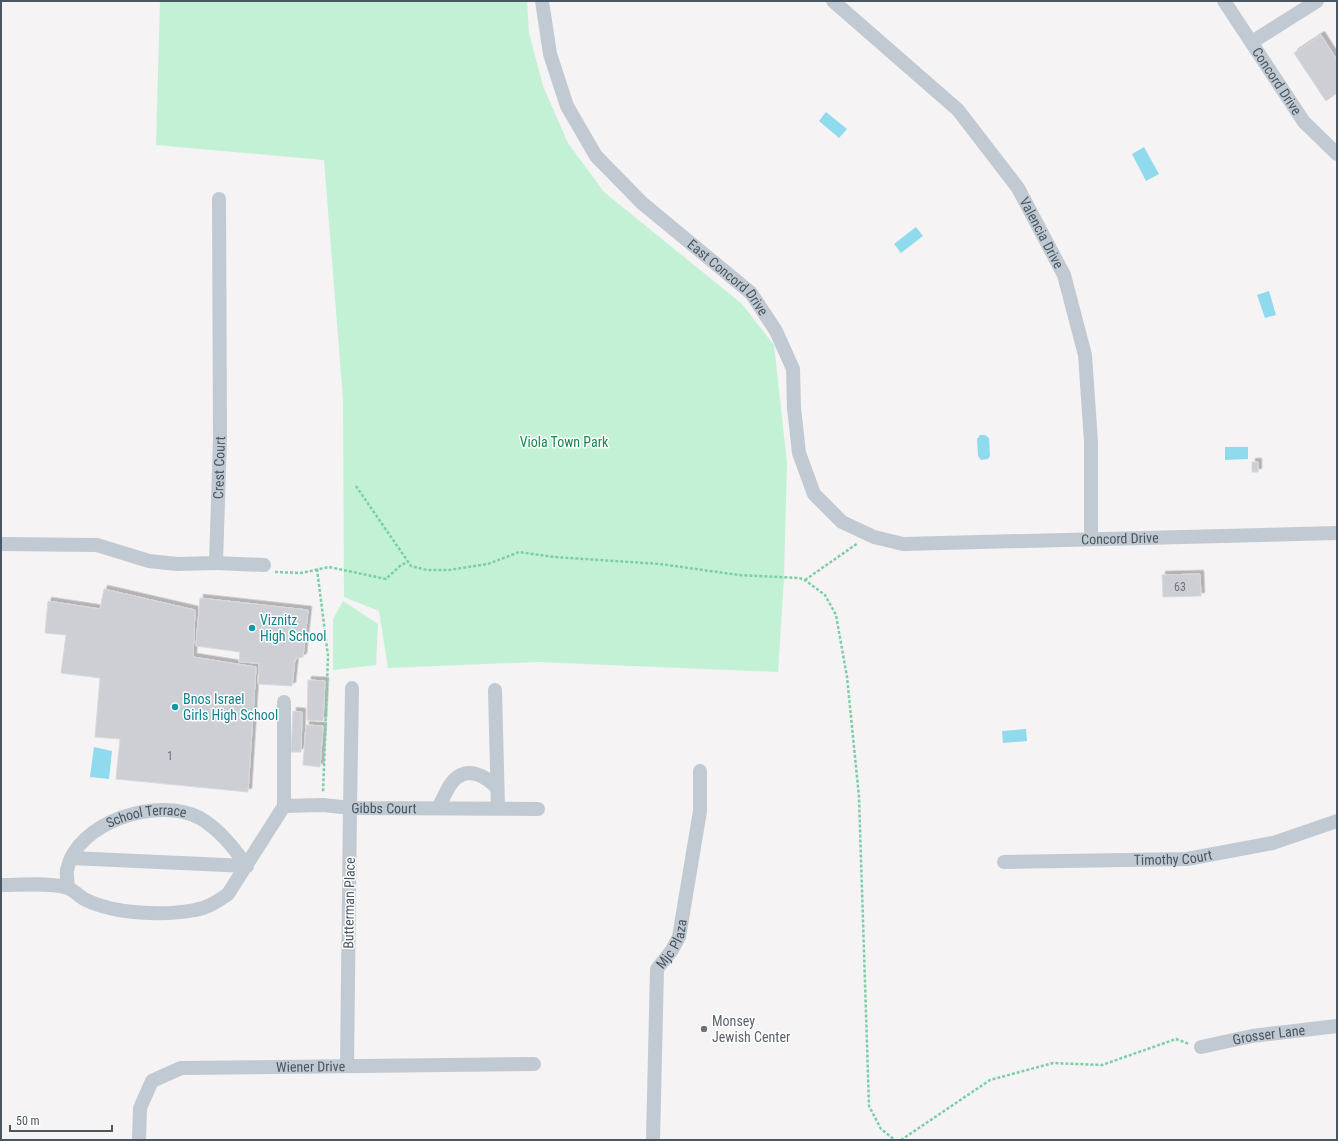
<svg xmlns="http://www.w3.org/2000/svg" width="1338" height="1141" font-family="'Roboto Condensed',sans-serif">
<style>
.green{fill:#c3f1d5}
.water{fill:#90daee}
.building{fill:#cdcfd5;stroke:#d7d9de;filter:url(#shadow)}
.lines{fill:none;stroke-linecap:round;stroke-linejoin:round}
.path{stroke:#7ad0a6;stroke-width:2.5;stroke-dasharray:3 2;stroke-linecap:butt}
.minor{stroke:#c1cad2;stroke-width:14}
.culture-dot{fill:#0f9aa8;stroke:#fff;stroke-width:1.5}
.worship-dot{fill:#6b7280;stroke:#fff;stroke-width:1.5}
.labels{text-anchor:middle;dominant-baseline:central;stroke-width:3;stroke-linejoin:round;paint-order:stroke}
.number-label{font-size:12px;fill:#6b747e}
.street-label{font-size:14px;fill:#4a5661;stroke:#fff}
.park-label{font-size:14px;fill:#17864f;stroke:#fff}
.culture-label{font-size:14px;fill:#0d838f;stroke:#fff;text-anchor:start}
.worship-label{font-size:14px;fill:#5b616d;stroke:#fff;text-anchor:start}
</style>
<defs>
<filter id="shadow"><feDropShadow dx="3.5" dy="-3.5" stdDeviation="0" flood-color="#0004"/></filter>
</defs>
<rect width="100%" height="100%" fill="#f5f3f3"/>
<path class="green" d="M 160,1 L 527,1 L 529,33 L 543,86 L 568,143 L 604,192 L 742,304 L 774,345 L 787,463 L 784,577 L 778,672 L 538,662 L 388,668 L 379,611 L 344,597 L 343,399 L 324,160 L 156,145 Z
M 343,601 L 378,624 L 376,665 L 333,670 L 333,619 Z"/>
<path class="water" d="M 826,112 L 847,129 L 839,138 L 819,121 Z
M 1144,147 L 1159,174 L 1146,181 L 1132,154 Z
M 916,227 L 923,236 L 901,253 L 894,244 Z
M 1269,291 L 1276,315 L 1265,318 L 1257,295 Z
M 980,435 L 985,435 L 989,438 L 990,456 L 988,459 L 981,460 L 978,456 L 977,439 Z
M 1225,447 L 1248,447 L 1248,459 L 1225,460 Z
M 1026,729 L 1027,741 L 1003,743 L 1002,731 Z
M 94,747 L 112,751 L 109,779 L 90,777 Z"/>
<path class="building" d="M 1321,35 L 1337,60 L 1337,93 L 1326,101 L 1294,53 Z
M 1252,462 L 1258,462 L 1258,472 L 1252,472 Z
M 1200,574 L 1201,596 L 1163,597 L 1162,575 Z
M 104,589 L 195,610 L 193,657 L 256,667 L 248,792 L 116,779 L 120,739 L 95,737 L 100,678 L 61,673 L 66,635 L 45,633 L 48,601 L 100,609 Z
M 200,598 L 308,610 L 303,657 L 295,659 L 292,686 L 258,684 L 259,663 L 239,662 L 240,652 L 196,646 Z
M 308,680 L 325,681 L 323,721 L 307,720 Z
M 293,711 L 302,712 L 301,752 L 291,752 Z
M 306,725 L 323,726 L 320,767 L 303,765 Z"/>
<g class="lines">
<path class="path" d="M 356,486 L 411,566 L 427,570 L 449,570 L 488,564 L 519,552 L 554,557 L 660,564 L 739,575 L 799,578 L 805,580 L 825,595 L 836,615 L 847,677 L 859,797 L 869,1106 L 881,1129 L 895,1140
M 317,569 L 328,656 L 323,793
M 275,572 L 301,573 L 329,567 L 386,579 L 401,565 L 408,562
M 805,580 L 858,543
M 901,1140 L 990,1080 L 1053,1063 L 1102,1065 L 1176,1039 L 1189,1044"/>
<g class="minor">
<path id="s1" d="M 542,1 L 550,54 L 567,106 L 596,156 L 642,203 L 751,293 L 776,331 L 793,369 L 794,408 L 799,453 L 814,494 L 842,522 L 874,537 L 903,544 L 1337,533"/>
<path id="s2" d="M 833,1 L 958,110 L 1018,188 L 1064,275 L 1085,355 L 1091,442 L 1091,539"/>
<path id="s3" d="M 1224,1 L 1304,122 L 1337,154"/>
<path d="M 1252,42 L 1317,1"/>
<path id="s4" d="M 1,544 L 97,545 L 149,561 L 177,564 L 216,563 L 220,438 L 219,199"/>
<path d="M 216,563 L 264,565"/>
<path id="s5" d="M 352,688 L 350,808 L 538,809"/>
<path d="M 495,690 L 498,808"/>
<path d="M 284,806 L 323,805 L 350,808 L 347,1065"/>
<path d="M 438,808 C 443,800 447,787 454,780 C 468,766 486,776 497,788"/>
<path d="M 71,858 L 247,866"/>
<path id="s6" d="M 1004,862 L 1187,859 L 1273,843 L 1337,821"/>
<path d="M 1,885 C 19,885 52,882 68,888 C 75,891 80,897 86,900 C 115,914 164,916 195,910 C 208,908 218,901 228,894 L 284,806 L 284,702"/>
<path id="s7" d="M 68,888 C 68,883 66,875 67,870 C 77,821 159,796 200,818 C 220,830 233,847 247,866"/>
<path id="s8" d="M 1201,1047 L 1252,1036 L 1337,1026"/>
<path id="s9" d="M 139,1140 L 140,1108 L 152,1081 L 181,1068 L 534,1064"/>
<path id="s10" d="M 653,1140 L 657,969 L 672,950 L 679,937 L 700,811 L 700,771"/>
</g>
</g>
<g class="culture-dot">
<circle cx="252" cy="628" r="4"/>
<circle cx="175" cy="707" r="4"/>
</g>
<circle class="worship-dot" cx="704" cy="1029" r="4"/>
<g class="labels">
<g class="number-label">
<text x="1180" y="587">63</text>
<text x="170" y="756">1</text>
</g>
<g class="street-label">
<text stroke="none"><textPath href="#s3" startOffset="96">Concord Drive</textPath></text>
<text stroke="none"><textPath href="#s2" startOffset="315">Valencia Drive</textPath></text>
<text stroke="none"><textPath href="#s1" startOffset="346">East Concord Drive</textPath></text>
<text stroke="none"><textPath href="#s4" startOffset="313">Crest Court</textPath></text>
<text stroke="none"><textPath href="#s1" startOffset="910">Concord Drive</textPath></text>
<text stroke="none"><textPath href="#s5" startOffset="154">Gibbs Court</textPath></text>
<text stroke="none"><textPath href="#s7" startOffset="122">School Terrace</textPath></text>
<text stroke="none"><textPath href="#s6" startOffset="169">Timothy Court</textPath></text>
<text transform="translate(349 903) rotate(-89)">Butterman Place</text>
<text stroke="none"><textPath href="#s10" startOffset="201">Mjc Plaza</textPath></text>
<text stroke="none"><textPath href="#s8" startOffset="69">Grosser Lane</textPath></text>
<text stroke="none"><textPath href="#s9" startOffset="223">Wiener Drive</textPath></text>
</g>
<g class="park-label">
<text x="564" y="442">Viola Town Park</text>
</g>
<g class="culture-label">
<text x="260" y="620">Viznitz<tspan x="260" dy="16">High School</tspan></text>
<text x="183" y="699">Bnos Israel<tspan x="183" dy="16">Girls High School</tspan></text>
</g>
<g class="worship-label">
<text x="712" y="1021">Monsey<tspan x="712" dy="16">Jewish Center</tspan></text>
</g>
</g>
<rect width="1338" height="1141" fill="none" stroke="#4a5661" stroke-width="4"/>
<path d="M10 1125v6h102v-6" fill="none" stroke="#4a5661" stroke-width="2"/>
<text x="16" y="1125" font-size="12" fill="#4a5661" stroke="#ffffff" stroke-width="3" paint-order="stroke">50 m</text>
</svg>
